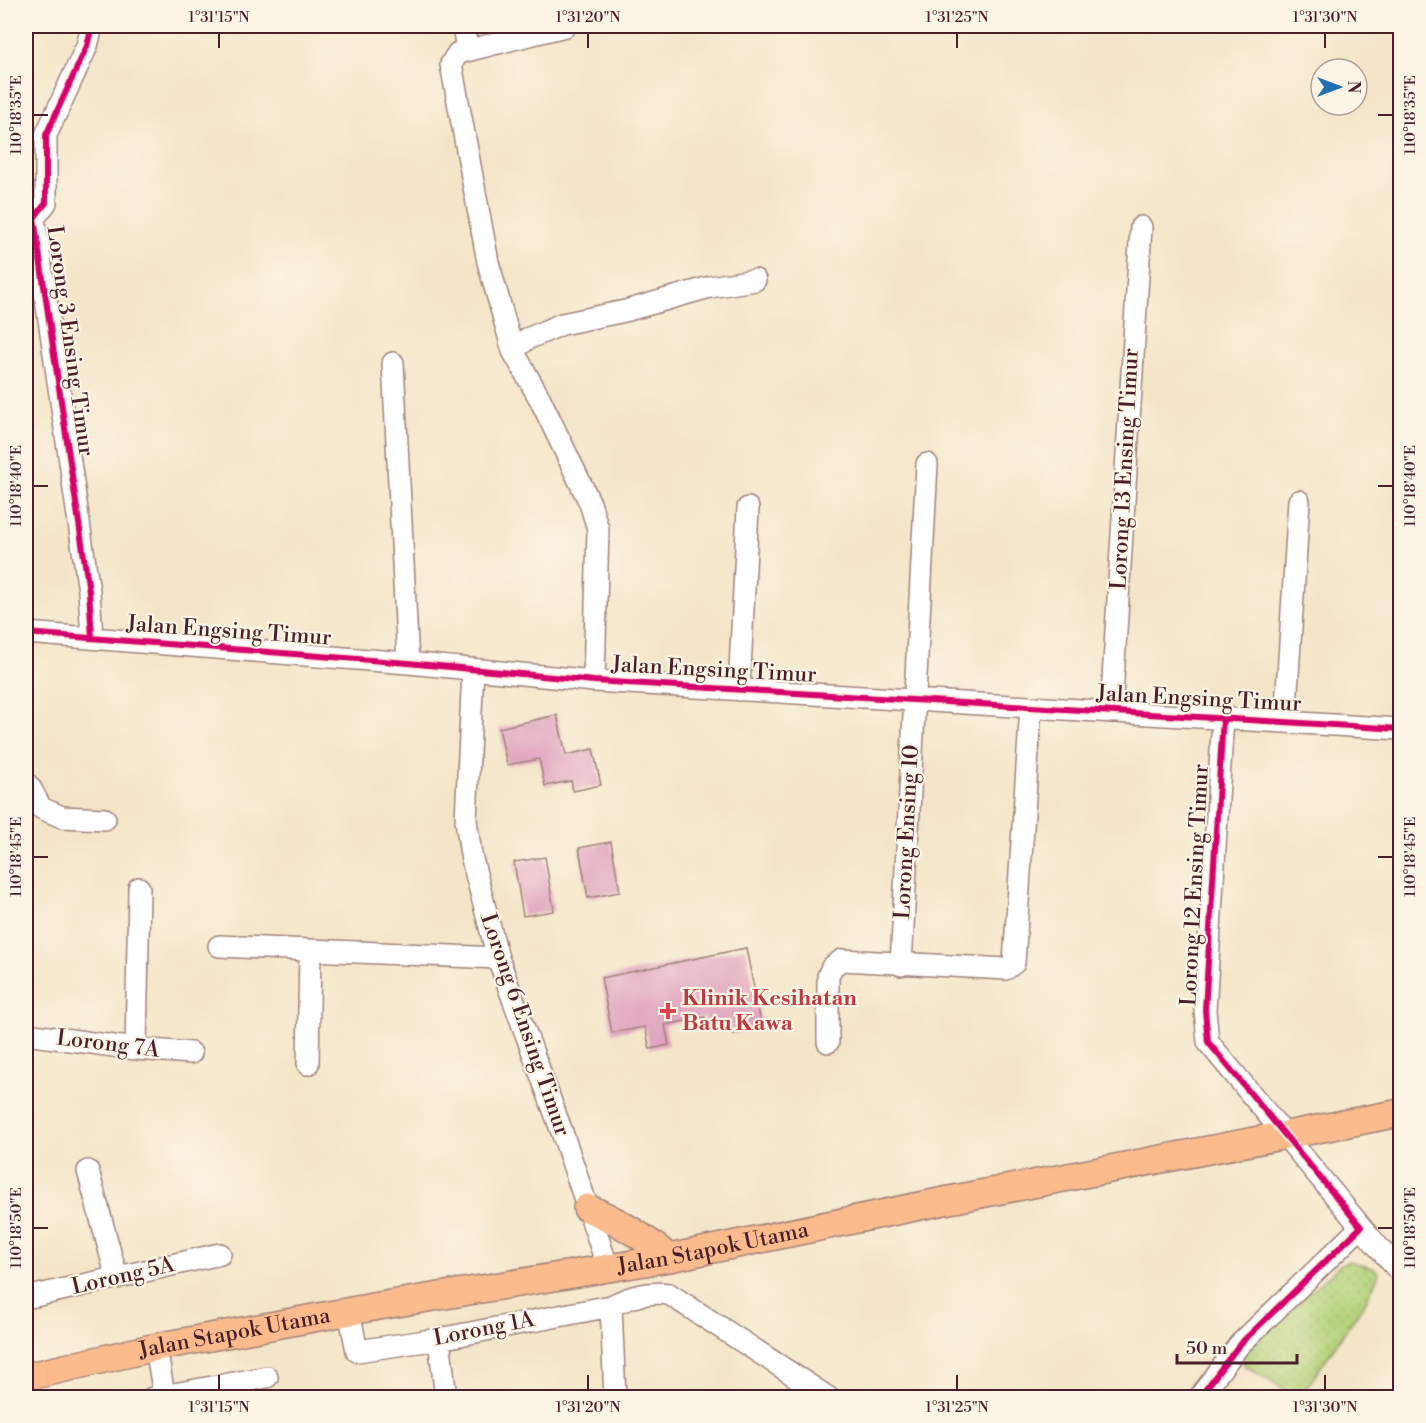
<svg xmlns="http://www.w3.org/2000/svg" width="1426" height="1423" font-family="'Libre Bodoni',serif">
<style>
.park{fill:url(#park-dots);stroke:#7e7852;stroke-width:1.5}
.building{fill:#dfa1be}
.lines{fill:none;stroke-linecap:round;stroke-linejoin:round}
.minor-casing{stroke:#9f827a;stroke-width:24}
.major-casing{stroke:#9f827a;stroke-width:30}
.minor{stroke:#fff;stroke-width:21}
.major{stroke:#fbbb8d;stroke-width:27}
.cycleway-casing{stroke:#fcf5e5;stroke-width:10}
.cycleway{stroke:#d6006c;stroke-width:6}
.ticks{fill:none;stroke:#4a1f2b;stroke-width:2}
.health-dot{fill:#e0444e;stroke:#fcf5e5;stroke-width:2}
.labels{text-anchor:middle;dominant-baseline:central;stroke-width:4.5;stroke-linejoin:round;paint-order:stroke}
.street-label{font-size:22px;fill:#4a1f2b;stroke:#fcf5e5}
.health-label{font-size:22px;font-weight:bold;fill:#be3a42;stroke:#fcf5e5;text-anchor:start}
.neatline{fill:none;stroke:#4a1f2b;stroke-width:2}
.ticks-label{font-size:15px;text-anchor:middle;fill:#4a1f2b}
</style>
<defs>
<pattern id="park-dots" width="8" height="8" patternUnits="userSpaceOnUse" patternTransform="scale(1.5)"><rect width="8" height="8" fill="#b3d178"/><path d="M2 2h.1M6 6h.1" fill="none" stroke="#9bb368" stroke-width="1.8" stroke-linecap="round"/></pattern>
</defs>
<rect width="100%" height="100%" fill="#fcf5e5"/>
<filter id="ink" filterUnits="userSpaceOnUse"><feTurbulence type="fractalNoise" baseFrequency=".0167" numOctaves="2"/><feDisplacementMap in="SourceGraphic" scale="12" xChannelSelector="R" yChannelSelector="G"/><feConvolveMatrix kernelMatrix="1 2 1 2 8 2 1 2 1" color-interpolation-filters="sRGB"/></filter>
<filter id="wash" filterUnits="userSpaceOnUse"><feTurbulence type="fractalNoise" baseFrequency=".008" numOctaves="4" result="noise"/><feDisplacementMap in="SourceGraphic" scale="24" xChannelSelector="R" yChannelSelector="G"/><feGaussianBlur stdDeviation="1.35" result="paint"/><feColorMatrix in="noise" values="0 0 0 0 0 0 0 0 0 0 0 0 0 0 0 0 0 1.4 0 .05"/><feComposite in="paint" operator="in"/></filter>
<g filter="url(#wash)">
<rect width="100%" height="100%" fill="#f4e5c8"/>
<path class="park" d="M 1349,1261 L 1375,1269 L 1379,1274 L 1366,1301 L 1305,1390 L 1296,1397 L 1244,1365 L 1243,1355 L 1341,1264 Z"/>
<g id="blocks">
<path class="building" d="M 557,715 L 566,755 L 593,749 L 601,785 L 573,791 L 571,781 L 545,786 L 539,759 L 507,765 L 499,728 Z
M 611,842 L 620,892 L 588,898 L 579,848 Z
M 545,857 L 554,911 L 523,916 L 514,862 Z
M 746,948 L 762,1028 L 732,1034 L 730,1022 L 707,1027 L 705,1017 L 665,1025 L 669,1045 L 650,1049 L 645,1027 L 612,1033 L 601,978 Z"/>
</g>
</g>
<g filter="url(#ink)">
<use href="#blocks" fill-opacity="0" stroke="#9f827a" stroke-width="1.5"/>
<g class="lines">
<defs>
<path id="minor" d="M 463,26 L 467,50
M 513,351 L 488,262 L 451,64 L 458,53 L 565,26
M 393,363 L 408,663
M 26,633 L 408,663 L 594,681 L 1400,729
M 92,638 L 89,591 L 34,218 L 46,203 L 46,135 L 87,46 L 92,26
M 473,669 L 466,820 L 471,855 L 498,958 L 562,1132 L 608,1268
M 594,681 L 598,529 L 590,503 L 540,399 L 513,351 L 527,339 L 562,324 L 625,311 L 710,287 L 755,280
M 739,690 L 748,508
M 1111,712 L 1141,227
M 1285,722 L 1299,501
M 26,783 L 31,789 L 41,808 L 62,817 L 105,819
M 219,946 L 310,950
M 901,965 L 927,464
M 26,1034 L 136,1049 L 191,1053
M 828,1042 L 828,976 L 832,967 L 842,960 L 1006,969 L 1014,963 L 1031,707
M 136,1049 L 139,888
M 308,1064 L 310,950 L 498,958
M 88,1171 L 117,1278
M 1361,1227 L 1400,1272
M 26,1298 L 220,1254
M 349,1311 L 357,1351 L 439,1339 L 611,1306
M 439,1339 L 446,1398
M 156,1347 L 164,1395
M 152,1398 L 267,1377
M 615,1398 L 611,1306 C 630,1297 647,1291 669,1294 L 829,1398
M 1199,1398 L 1239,1345 L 1361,1227 L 1208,1042 L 1205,1010 L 1223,718"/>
<g id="major">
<path d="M 587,1208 C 617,1220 644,1237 669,1258"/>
<path id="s1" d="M 26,1377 L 156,1347 L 373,1307 L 669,1258 L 944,1201 L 1400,1113"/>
</g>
</defs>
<use href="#minor" class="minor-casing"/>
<use href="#major" class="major-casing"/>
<use href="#minor" class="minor"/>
<use href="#major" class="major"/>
<defs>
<path id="cycleway" d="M 26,633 L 408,663 L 594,681 L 1400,729
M 92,638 L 89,591 L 34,218 L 46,203 L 46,135 L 87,46 L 92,26
M 1199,1398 L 1239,1345 L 1361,1227 L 1208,1042 L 1205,1010 L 1223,718"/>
</defs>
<use href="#cycleway" class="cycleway-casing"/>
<use href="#cycleway" class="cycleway"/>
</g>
</g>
<path class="ticks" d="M 219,33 L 219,48M 588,33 L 588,48M 957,33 L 957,48M 1325,33 L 1325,48M 33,115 L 48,115M 1378,115 L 1393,115M 33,486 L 48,486M 1378,486 L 1393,486M 33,857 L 48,857M 1378,857 L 1393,857M 33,1228 L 48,1228M 1378,1228 L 1393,1228M 219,1375 L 219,1390M 588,1375 L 588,1390M 957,1375 L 957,1390M 1325,1375 L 1325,1390"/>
<path class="health-dot" d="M665 1002h6v6h6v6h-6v6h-6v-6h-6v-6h6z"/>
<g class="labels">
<g class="street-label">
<text transform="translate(70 341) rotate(82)">Lorong 3 Ensing Timur</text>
<text transform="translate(1125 469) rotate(-87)">Lorong 13 Ensing Timur</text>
<text transform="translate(229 631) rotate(4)">Jalan Engsing Timur</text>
<text transform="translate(714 670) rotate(3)">Jalan Engsing Timur</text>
<text transform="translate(1199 699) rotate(3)">Jalan Engsing Timur</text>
<text transform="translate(907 832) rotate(-87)">Lorong Ensing 10</text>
<text transform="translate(1195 885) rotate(-87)">Lorong 12 Ensing Timur</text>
<text transform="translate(525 1025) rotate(71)">Lorong 6 Ensing Timur</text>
<text transform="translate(108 1044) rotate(7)">Lorong 7A</text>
<text stroke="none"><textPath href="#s1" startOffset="699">Jalan Stapok Utama</textPath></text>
<text transform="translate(123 1276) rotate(-13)">Lorong 5A</text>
<text transform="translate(484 1329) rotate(-11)">Lorong 1A</text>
<text stroke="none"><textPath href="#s1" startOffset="213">Jalan Stapok Utama</textPath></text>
</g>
<g class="health-label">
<text x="682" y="998">Klinik Kesihatan<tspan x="682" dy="25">Batu Kawa</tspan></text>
</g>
</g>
<rect width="1426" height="1423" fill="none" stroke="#fcf5e5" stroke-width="66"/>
<g transform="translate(1339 87) rotate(90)"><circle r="28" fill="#fcf5e5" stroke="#b59f9b" stroke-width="1.5"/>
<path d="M0-4.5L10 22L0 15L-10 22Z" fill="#1f6fb2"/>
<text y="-9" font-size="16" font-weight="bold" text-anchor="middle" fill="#4a1f2b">N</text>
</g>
<path d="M1177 1354v9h120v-9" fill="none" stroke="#4a1f2b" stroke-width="3"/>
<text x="1186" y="1354" font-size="18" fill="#4a1f2b" stroke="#fcf5e5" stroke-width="4.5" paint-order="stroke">50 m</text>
<rect x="33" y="33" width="1360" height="1357" class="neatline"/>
<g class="ticks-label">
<text x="219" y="22">1°31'15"N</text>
<text x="588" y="22">1°31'20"N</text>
<text x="957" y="22">1°31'25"N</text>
<text x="1325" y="22">1°31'30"N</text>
<text transform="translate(1410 115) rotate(-90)" y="5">110°18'35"E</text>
<text transform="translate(16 115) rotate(-90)" y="5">110°18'35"E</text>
<text transform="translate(1410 486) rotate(-90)" y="5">110°18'40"E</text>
<text transform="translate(16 486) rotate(-90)" y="5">110°18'40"E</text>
<text transform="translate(1410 857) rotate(-90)" y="5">110°18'45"E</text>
<text transform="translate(16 857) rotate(-90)" y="5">110°18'45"E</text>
<text transform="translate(16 1228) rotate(-90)" y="5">110°18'50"E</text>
<text transform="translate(1410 1228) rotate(-90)" y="5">110°18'50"E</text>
<text x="219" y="1412">1°31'15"N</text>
<text x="588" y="1412">1°31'20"N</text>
<text x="957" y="1412">1°31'25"N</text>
<text x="1325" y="1412">1°31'30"N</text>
</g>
</svg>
